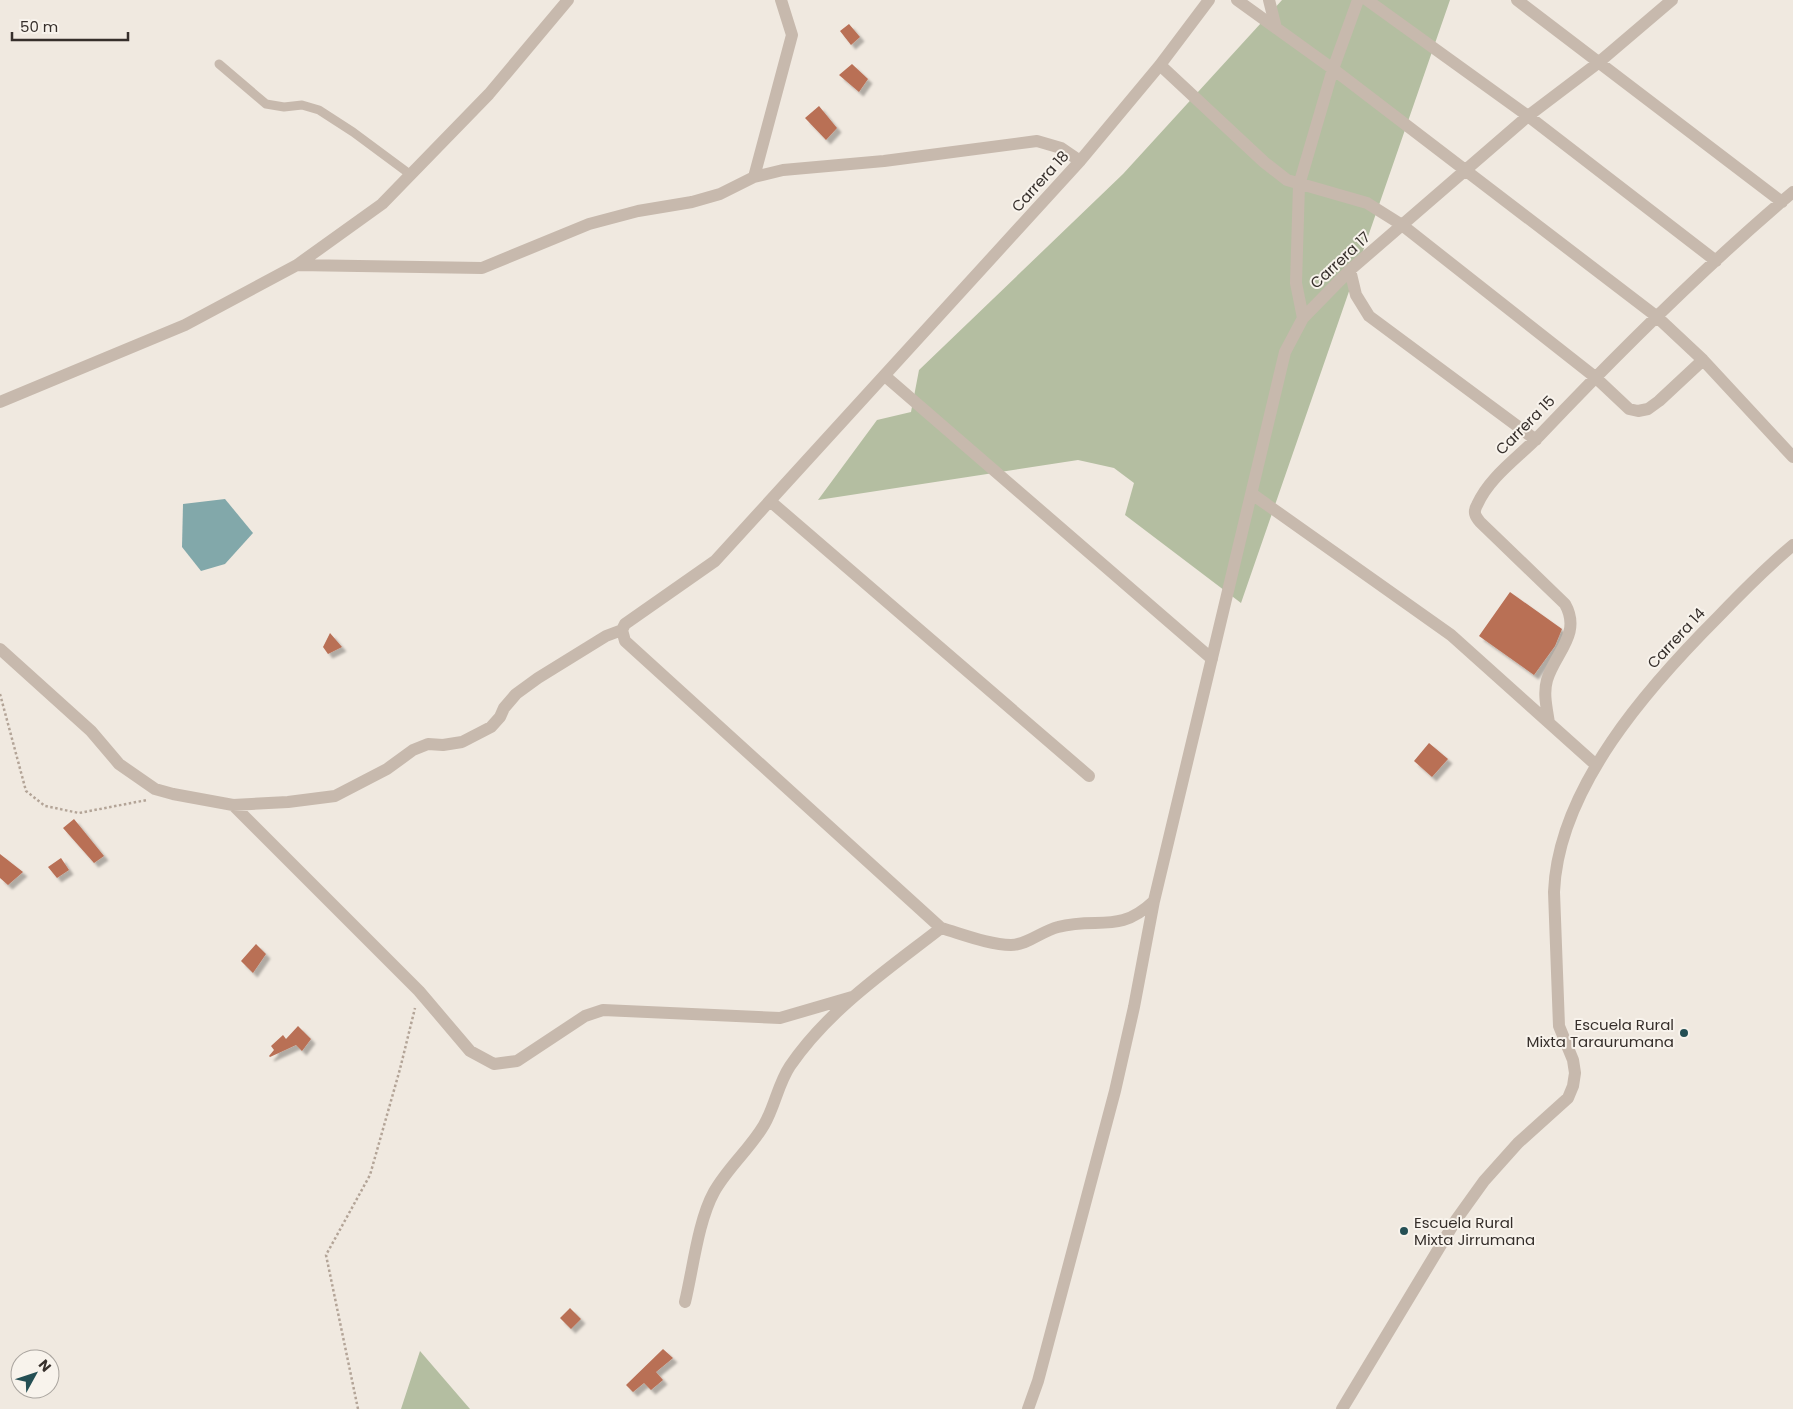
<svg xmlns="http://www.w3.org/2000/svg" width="1793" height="1409" font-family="Poppins,sans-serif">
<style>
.green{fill:#b4bea1}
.water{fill:#82a8aa}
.building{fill:#b96f55;filter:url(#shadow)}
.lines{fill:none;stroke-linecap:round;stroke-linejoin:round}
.path{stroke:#b3a497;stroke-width:2.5;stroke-dasharray:2.5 2.5;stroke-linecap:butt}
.service{stroke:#c7b9ad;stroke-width:9}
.minor{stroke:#c7b9ad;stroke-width:12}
.poi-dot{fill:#244f54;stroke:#f8f3ec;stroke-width:2}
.labels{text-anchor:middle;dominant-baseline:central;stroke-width:4;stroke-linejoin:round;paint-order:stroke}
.street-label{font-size:15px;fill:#362f2b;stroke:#f8f3ec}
.poi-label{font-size:15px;fill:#362f2b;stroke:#f8f3ec;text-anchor:end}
</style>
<defs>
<filter id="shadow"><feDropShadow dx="4.5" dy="4.5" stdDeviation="1" flood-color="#0004"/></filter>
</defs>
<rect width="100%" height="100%" fill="#f0e9e0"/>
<path class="green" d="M 1282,0 L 1450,0 L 1241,603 L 1125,515 L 1134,483 L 1114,468 L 1078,460 L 818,500 L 877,420 L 911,412 L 919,370 L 1123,174 Z
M 420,1351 L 470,1409 L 401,1409 Z"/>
<path class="water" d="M 225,499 L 253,533 L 225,564 L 201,571 L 182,547 L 183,504 Z"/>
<path class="building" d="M 849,24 L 860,37 L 851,45 L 840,31 Z
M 852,64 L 868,79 L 859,92 L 839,75 Z
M 819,106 L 837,128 L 826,140 L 805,118 Z
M 1510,592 L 1562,629 L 1555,646 L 1534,675 L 1479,636 Z
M 330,633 L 342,647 L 328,654 L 323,647 Z
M 1429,743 L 1448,759 L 1432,777 L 1414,761 Z
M 74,819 L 104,856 L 94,863 L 63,828 Z
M 0,854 L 23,872 L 8,885 L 0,878 Z
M 61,858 L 69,870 L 57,878 L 48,867 Z
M 256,944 L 266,954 L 253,973 L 241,961 Z
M 298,1026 L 311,1039 L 302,1051 L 296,1045 L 270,1057 L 269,1056 L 274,1050 L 271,1046 L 283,1035 L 286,1039 Z
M 570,1308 L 581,1319 L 571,1329 L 560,1318 Z
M 663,1349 L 673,1358 L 656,1372 L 663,1380 L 651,1390 L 644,1383 L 633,1392 L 626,1385 Z"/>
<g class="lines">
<path class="path" d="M 0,694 L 26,791 L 45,806 L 79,813 L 147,800
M 358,1409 L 326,1255 L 370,1175 L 400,1069 L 415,1008"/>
<path class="service" d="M 219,64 L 266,104 L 284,107 L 302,105 L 319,110 L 353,132 L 411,175"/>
<path class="minor" d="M 1237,0 L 1333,69 L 1656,316 L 1703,360 L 1793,457
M 1269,0 L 1276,28
M 1367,0 L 1528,116 L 1716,261
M 1517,0 L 1782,202
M 1160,65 L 1264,162 L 1287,180 L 1367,203 L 1402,225 L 1595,377 L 1629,409 L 1638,411 L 1648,409 L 1659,401 L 1703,360
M 754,177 L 792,35 L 781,0
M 297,265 L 482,268 L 589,224 L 638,211 L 692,202 L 720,194 L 754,177 L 783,170 L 884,161 L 1037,141 L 1061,148 L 1080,161
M 1350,270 L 1356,295 L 1369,316 L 1536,440
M 1303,318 L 1296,283 L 1299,185 L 1333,69 L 1358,0
M 885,376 L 1212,659
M 0,402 L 185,325 L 297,265 L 382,204 L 489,94 L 568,0
M 1252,494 L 1451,635 L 1596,765
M 770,501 L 1089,776
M 622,630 L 625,641 L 941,928 C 962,934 990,945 1011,945 C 1027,945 1042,931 1058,927 C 1098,916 1118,935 1154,901
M 0,649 L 91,731 L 119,764 L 155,789 L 173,794 L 233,805 L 288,802 L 335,796 L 387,769 L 413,750 L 428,744 L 443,745 L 462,742 L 491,727 L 500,717 L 504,708 L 516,694 L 538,678 L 606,636 L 622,630 L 625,624 L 715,561 L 1080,161 L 1160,65 L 1209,0
M 1549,723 C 1547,709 1543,694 1547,680 C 1555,653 1582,634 1565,604 L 1480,522 C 1475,516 1473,512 1477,505 C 1490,476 1519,457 1540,435 C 1620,351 1704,267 1793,192
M 233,805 L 419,991 L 470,1051 L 494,1064 L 517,1061 L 585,1016 L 603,1010 L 780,1018 L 852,997
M 685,1302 C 693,1269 698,1221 714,1192 C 728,1167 750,1149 764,1125 C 775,1106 778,1084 790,1066 C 829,1009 887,970 941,928
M 1028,1409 L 1038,1381 L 1115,1091 L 1134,1007 L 1154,901 L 1285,352 L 1303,318 L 1350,270 L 1528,116 L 1598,63 L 1672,0
M 1342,1409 L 1456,1220 L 1484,1181 L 1518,1143 L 1568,1098 L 1573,1086 L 1575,1073 L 1573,1060 L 1559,1026 L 1554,892 C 1558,788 1649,686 1719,616 C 1743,591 1767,567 1793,545"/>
</g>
<g class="poi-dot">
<circle cx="1684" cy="1033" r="5"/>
<circle cx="1404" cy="1231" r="5"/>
</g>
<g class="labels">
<g class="street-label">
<text transform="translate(1040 181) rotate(-48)">Carrera 18</text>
<text transform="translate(1340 260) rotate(-43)">Carrera 17</text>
<text transform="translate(1525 425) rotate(-45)">Carrera 15</text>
<text transform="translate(1676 638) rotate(-47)">Carrera 14</text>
</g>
<g class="poi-label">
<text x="1674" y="1024">Escuela Rural<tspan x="1674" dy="17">Mixta Taraurumana</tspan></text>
<text x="1414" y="1222" text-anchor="start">Escuela Rural<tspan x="1414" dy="17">Mixta Jirrumana</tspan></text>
</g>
</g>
<g transform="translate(35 1374) rotate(50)"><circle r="24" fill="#f8f3ec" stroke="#aaa59f"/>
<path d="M0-4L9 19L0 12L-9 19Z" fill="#244f54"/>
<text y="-8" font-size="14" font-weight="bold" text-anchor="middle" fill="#362f2b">N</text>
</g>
<path d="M12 32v8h116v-8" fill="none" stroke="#362f2b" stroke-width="2.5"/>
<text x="20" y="32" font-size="15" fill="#362f2b" stroke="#f8f3ec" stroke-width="4" paint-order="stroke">50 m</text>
</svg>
